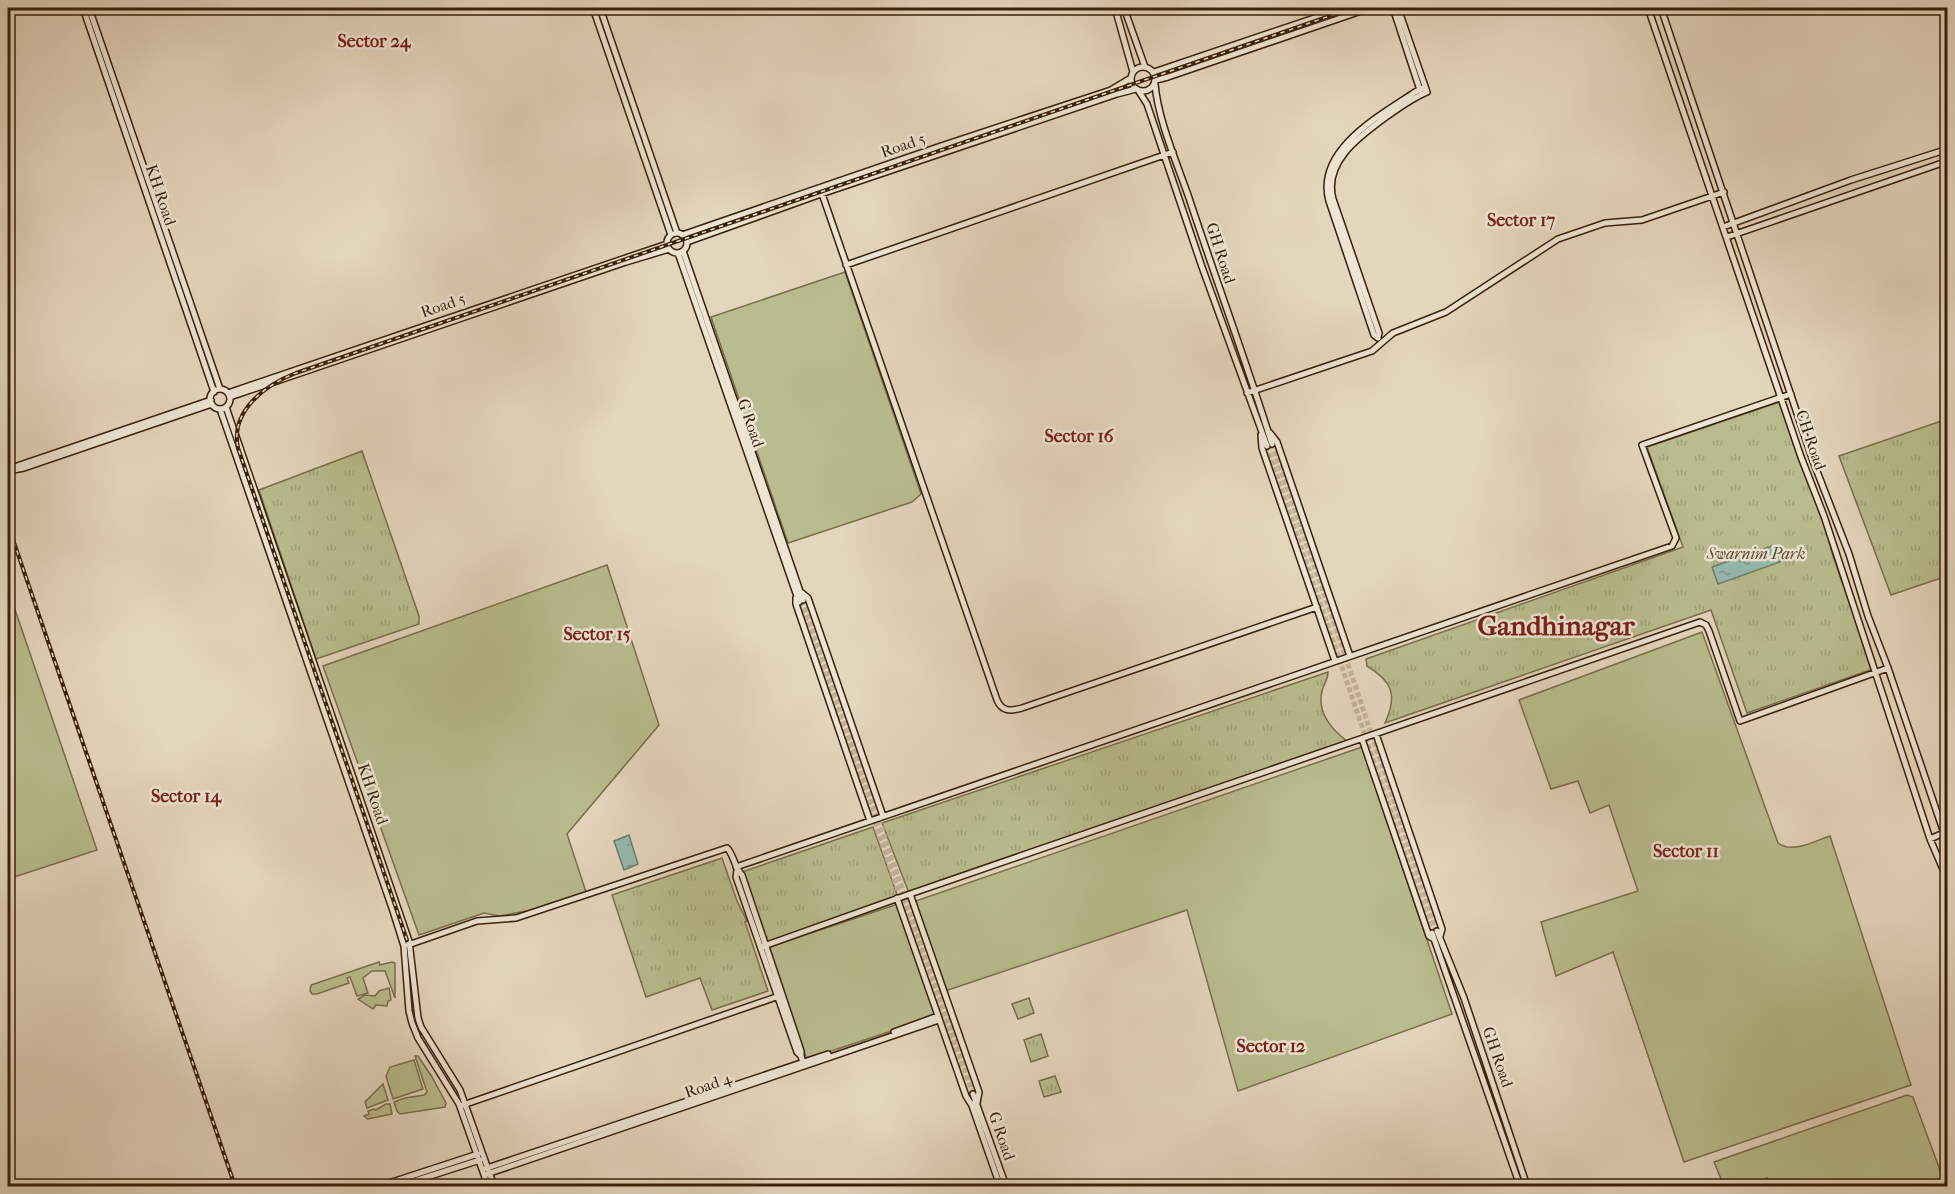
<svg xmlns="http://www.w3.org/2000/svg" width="1955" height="1194" font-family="'IM FELL French Canon',serif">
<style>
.grass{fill:#b9bc8e;stroke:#7a6e4b;stroke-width:1.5}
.park{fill:url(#park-tufts);stroke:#7a6e4b;stroke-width:1.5}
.water{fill:url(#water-ripples);stroke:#717c6c;stroke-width:1.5}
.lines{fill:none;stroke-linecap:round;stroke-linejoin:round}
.secondary-tunnel{stroke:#c2b199;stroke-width:5;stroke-dasharray:5 2.5;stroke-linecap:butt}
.secondary-casing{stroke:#3a2108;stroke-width:8}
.secondary{stroke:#ede4d4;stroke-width:5}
.rail-casing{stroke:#3a2108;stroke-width:4}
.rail{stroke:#ede4d4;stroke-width:1.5;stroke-dasharray:4.5;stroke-linecap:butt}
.labels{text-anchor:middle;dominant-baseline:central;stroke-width:5;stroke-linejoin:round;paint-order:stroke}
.street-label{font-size:16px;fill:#3a2108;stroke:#ede4d4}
.park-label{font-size:16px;font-style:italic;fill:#5a482a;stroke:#ede4d4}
.neighbourhood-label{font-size:18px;font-weight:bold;fill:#7a1f14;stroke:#ede4d4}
.town-label{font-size:28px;font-weight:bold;fill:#7a1f14;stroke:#ede4d4}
</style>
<defs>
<pattern id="park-tufts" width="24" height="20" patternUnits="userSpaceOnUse" patternTransform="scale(1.5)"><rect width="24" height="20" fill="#b9bc8e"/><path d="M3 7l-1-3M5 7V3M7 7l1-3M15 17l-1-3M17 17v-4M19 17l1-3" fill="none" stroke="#a0a179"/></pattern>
<pattern id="water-ripples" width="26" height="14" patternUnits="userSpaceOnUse" patternTransform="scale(1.5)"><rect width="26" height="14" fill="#95b9af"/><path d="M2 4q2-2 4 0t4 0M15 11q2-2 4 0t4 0" fill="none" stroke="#7b968c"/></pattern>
</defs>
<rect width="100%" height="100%" fill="#e4d5bd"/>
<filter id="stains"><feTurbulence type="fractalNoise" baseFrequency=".00333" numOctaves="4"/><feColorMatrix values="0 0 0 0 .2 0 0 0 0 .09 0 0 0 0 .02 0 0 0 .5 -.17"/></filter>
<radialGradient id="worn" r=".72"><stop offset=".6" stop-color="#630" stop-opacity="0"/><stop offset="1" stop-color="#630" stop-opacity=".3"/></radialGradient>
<path class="grass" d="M 845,272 L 921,494 L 912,502 L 788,543 L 711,317 Z
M 607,565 L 659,725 L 567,834 L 586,892 L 531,910 L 500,916 L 484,913 L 419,935 L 323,666 Z
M 8,589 L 97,850 L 8,879 Z
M 1702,632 L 1778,843 C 1793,854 1814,841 1830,836 L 1911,1085 L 1684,1162 L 1613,952 L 1556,976 L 1541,922 L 1638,891 L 1609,805 L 1590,813 L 1578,781 L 1551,789 L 1519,700 Z
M 1362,747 L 1452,1014 L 1238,1091 L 1187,910 L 942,992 L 913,902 Z
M 898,904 L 937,1010 L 928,1019 L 807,1059 L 768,951 L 772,946 Z
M 379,962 L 380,965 L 392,962 L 395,963 L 395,998 L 385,971 L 372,971 L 363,978 L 368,993 L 357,996 L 350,977 L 347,978 L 349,983 L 317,994 L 312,994 L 310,991 L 311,985 Z
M 389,988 L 391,1000 L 388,1001 L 387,1006 L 376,1005 L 373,1009 L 358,999 L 365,995 L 375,996 L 379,991 Z
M 415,1056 L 418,1056 L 432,1077 L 446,1103 L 445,1107 L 400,1114 L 397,1111 L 394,1102 L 405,1098 L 424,1095 L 427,1092 Z
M 414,1060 L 423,1089 L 393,1099 L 386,1076 L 390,1067 Z
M 383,1084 L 388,1100 L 367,1108 L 365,1102 Z
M 1907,1095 L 1913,1097 L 1944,1181 L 1926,1186 L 1770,1186 L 1767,1178 L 1745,1186 L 1724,1186 L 1714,1162 Z
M 386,1104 L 390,1104 L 392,1114 L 368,1119 L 364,1116 L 369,1114 L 368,1111 L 374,1109 L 376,1110 Z"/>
<path class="park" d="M 1780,402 L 1825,526 L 1833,556 L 1873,669 L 1747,713 L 1711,610 L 1385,723 C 1398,695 1392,681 1367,666 L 1366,659 L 1683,547 L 1647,447 Z
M 1947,419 L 1947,576 L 1891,595 L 1839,456 Z
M 362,451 L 419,616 L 419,624 L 316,659 L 259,490 Z
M 1328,672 C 1328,680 1324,683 1322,691 C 1317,712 1331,729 1347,741 L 909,893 L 882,823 Z
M 873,827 L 898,897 L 766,942 L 742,872 Z
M 722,858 L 737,901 L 747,921 L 745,922 L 768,991 L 712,1010 L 700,978 L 646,997 L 612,895 Z
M 1029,998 L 1034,1013 L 1018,1019 L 1012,1004 Z
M 1041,1034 L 1048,1056 L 1031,1062 L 1024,1040 Z
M 1055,1076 L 1061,1092 L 1044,1097 L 1039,1081 Z"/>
<path class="water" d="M 1775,545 L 1780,562 L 1718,584 L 1712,567 Z
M 629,835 L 638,864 L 624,870 L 614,841 Z"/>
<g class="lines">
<path class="secondary-tunnel" d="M 1272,444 L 1353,679 L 1437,931
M 1267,446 L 1432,933
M 803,600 L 973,1094
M 799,602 L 959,1068"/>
<defs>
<path id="secondary" d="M 83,8 L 214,392
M 89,8 L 220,389
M 593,8 L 671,235
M 600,8 L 677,233
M 1115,8 L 1133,72
M 1124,8 L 1145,67
M 1393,8 L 1420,90
M 1648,8 L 1801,457 L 1824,516 L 1930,839 L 1948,881
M 1661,8 L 1813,461 L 1849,554 L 1868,616 L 1888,668 L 1948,845
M1131 79a12 12 0 1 1 24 0a12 12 0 1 1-24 0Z
M 1154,72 L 1344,8
M 1156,80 L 1168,77 L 1370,8
M 1155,84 C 1158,120 1177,163 1189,198 C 1216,280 1246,361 1272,444
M 1138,90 L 1147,104 L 1202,267 L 1267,446
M 820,188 L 997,700 C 1002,712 1011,711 1022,708 L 1317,607
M 1723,227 L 1851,180 L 1948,149
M667 243a10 10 0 1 1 20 0a10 10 0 1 1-20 0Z
M 682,235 L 941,146 L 1111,90 L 1131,78
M 1727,237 L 1948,161
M 687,242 L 821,194 L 1117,94 L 1136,89
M 683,251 L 803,600
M 678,253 L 799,602
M 846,265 L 1173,152
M 1378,337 L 1379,333 L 1333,199 C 1323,162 1360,136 1386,117 C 1399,108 1412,98 1427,92 L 1398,8
M 1378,338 L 1374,335 L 1329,201 C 1315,150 1381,115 1415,92 L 1425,87
M210 399a10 10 0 1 1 20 0a10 10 0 1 1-20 0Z
M 228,393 L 667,244
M 1247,393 L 1372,351 L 1393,333 L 1446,312 L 1558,239 L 1605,223 L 1642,220 L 1724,192
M 230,397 L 626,262 L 669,249
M 226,407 L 409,941 L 418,1018 L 421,1027 L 460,1090 L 494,1186
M 220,409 L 393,911 L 404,946 L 409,1011 L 412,1023 L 418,1038 L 459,1104 L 488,1186
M 1270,433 L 1277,442 L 1350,656
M 1261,435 L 1262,448 L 1335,661
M 17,466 L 211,400
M 8,471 L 24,468 L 212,404
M 802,593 L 808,598 L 883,816
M 796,598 L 796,604 L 870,821
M 1376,734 L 1442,929 L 1440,936
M 1362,739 L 1429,936 L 1434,939
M 1930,839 L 1948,831
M 736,867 L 1672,546 L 1676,538 L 1642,445 L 1791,394
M 737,870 L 736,877 L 797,1052 L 801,1056
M 910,894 L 979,1092 L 977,1103
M 897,898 L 966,1096 L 971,1104
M 1437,931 L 1464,998 L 1527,1186
M 1432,933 L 1520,1186
M 408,945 L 477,921 L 516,918 L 727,848 C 734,855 734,867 742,875 L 801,1051 L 801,1056 L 804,1066
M 761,947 L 910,894 L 1700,622 L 1706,625 L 1709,631 L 1740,721 L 1888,668
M 894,1032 L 938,1016
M 973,1094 L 1006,1186
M 971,1103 L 1000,1186
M 463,1105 L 782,995
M 484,1169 L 828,1054
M 487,1174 L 939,1020
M 380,1186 L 478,1154
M 399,1186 L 480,1160"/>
</defs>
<use href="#secondary" class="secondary-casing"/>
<use href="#secondary" class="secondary"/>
<defs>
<path id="rail" d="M 8,525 L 235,1186
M 407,940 L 238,448 C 230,411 265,385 296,373 L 1353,8"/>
</defs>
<use href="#rail" class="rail-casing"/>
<use href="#rail" class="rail"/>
</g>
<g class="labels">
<g class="street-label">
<text transform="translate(903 145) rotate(-19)">Road 5</text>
<text transform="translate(161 195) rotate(71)">KH Road</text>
<text transform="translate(1221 253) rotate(72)">GH Road</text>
<text transform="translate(443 305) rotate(-19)">Road 5</text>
<text transform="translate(751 423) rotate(71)">G Road</text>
<text transform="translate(1811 440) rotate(71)">CH Road</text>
<text transform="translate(373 794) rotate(71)">KH Road</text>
<text transform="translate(1498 1057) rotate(71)">GH Road</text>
<text transform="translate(708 1085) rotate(-19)">Road 4</text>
<text transform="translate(1002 1136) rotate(71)">G Road</text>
</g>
<g class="park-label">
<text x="1756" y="553">Swarnim Park</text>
</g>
<g class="neighbourhood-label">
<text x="374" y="41">Sector 24</text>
<text x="1521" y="220">Sector 17</text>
<text x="1079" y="436">Sector 16</text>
<text x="597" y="634">Sector 15</text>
<text x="186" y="796">Sector 14</text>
<text x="1686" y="851">Sector 11</text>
<text x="1271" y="1046">Sector 12</text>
</g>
<g class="town-label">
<text x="1556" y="625">Gandhinagar</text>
</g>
</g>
<rect width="1955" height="1194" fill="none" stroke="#e4d5bd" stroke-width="30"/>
<rect x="9" y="9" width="1937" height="1176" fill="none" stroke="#3a2108" stroke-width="3"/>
<rect x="15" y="15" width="1925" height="1164" fill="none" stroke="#3a2108" stroke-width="1.5"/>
<rect width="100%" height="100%" filter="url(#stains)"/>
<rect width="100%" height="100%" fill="url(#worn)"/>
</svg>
